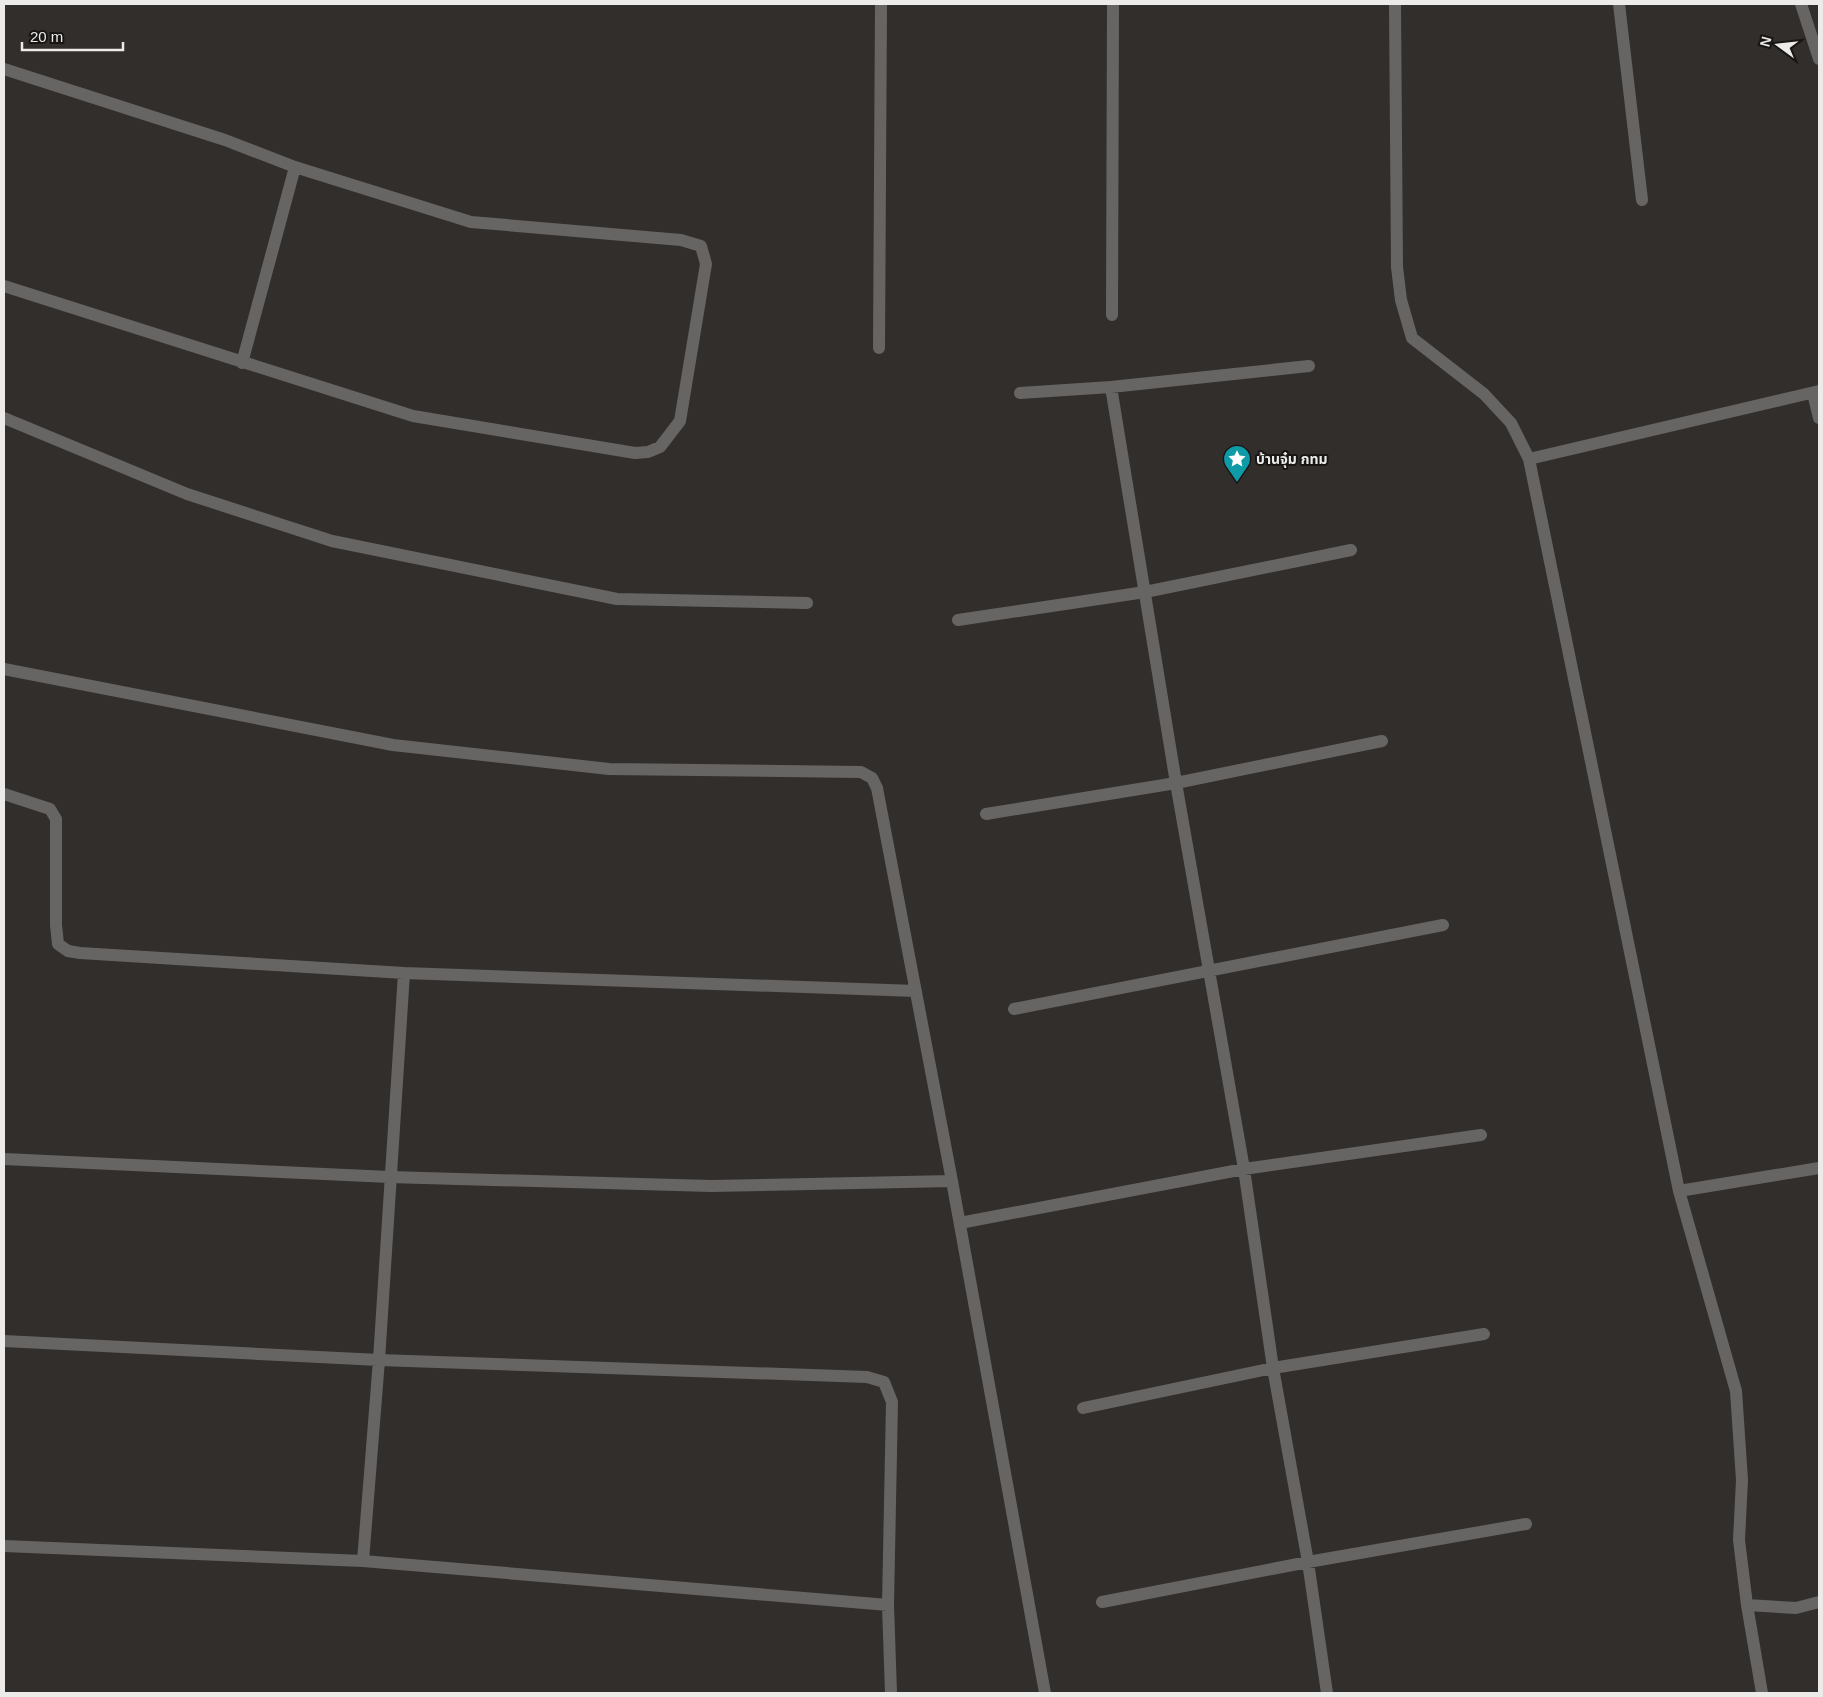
<svg xmlns="http://www.w3.org/2000/svg" width="1823" height="1697" font-family="Helvetica,'Noto Sans Thai',sans-serif">
<style>
.lines{fill:none;stroke-linecap:round;stroke-linejoin:round}
.street{stroke:#676564;stroke-width:12}
.labels{text-anchor:middle;dominant-baseline:central;stroke-width:4;stroke-linejoin:round;paint-order:stroke}
.poi-label{font-size:14px;font-weight:bold;fill:#edebe9;stroke:#181615;text-anchor:start}
</style>
<rect width="100%" height="100%" fill="#322e2b"/>
<g class="lines">
<path class="street" d="M 1395,4 L 1397,267 L 1401,300 L 1412,338 L 1484,394 L 1511,423 L 1529,459 L 1679,1191 L 1736,1391 L 1742,1480 L 1739,1540 L 1747,1605 L 1762,1693
M 1619,4 L 1642,200
M 1801,4 L 1819,59
M 4,69 L 225,140 L 295,167 L 471,222 L 681,240 L 701,246 L 706,264 L 680,421 L 660,447 L 648,452 L 635,453 L 413,416 L 4,286
M 1112,315 L 1113,4
M 879,348 L 881,4
M 242,363 L 295,167
M 1111,387 L 1176,783 L 1244,1169 L 1273,1368 L 1308,1562 L 1327,1693
M 1020,393 L 1111,387 L 1309,366
M 1813,393 L 1819,418
M 4,418 L 187,494 L 332,541 L 617,599 L 807,603
M 1529,459 L 1819,391
M 958,620 L 1145,592 L 1351,550
M 4,669 L 393,745 L 609,769 L 861,772 L 872,778 L 877,788 L 952,1181 L 1045,1693
M 4,794 L 50,809 L 56,819 L 56,925 L 58,944 L 68,951 L 80,953 L 404,973 L 916,991
M 986,814 L 1176,783 L 1382,741
M 1014,1009 L 1443,925
M 4,1159 L 389,1177 L 711,1186 L 952,1181
M 1679,1191 L 1819,1168
M 960,1223 L 1244,1169 L 1481,1135
M 4,1341 L 379,1360 L 867,1377 L 884,1382 L 892,1402 L 888,1605 L 891,1693
M 1083,1408 L 1273,1368 L 1484,1334
M 4,1546 L 363,1561 L 888,1605
M 363,1561 L 379,1360 L 404,973
M 1102,1602 L 1308,1562 L 1526,1524
M 1747,1605 L 1796,1608 L 1819,1602"/>
</g>
<defs>
<symbol id="sight-pin" viewBox="-11 -11 22 30"><path d="M0 17L-7.5 6A9.5 9.5 0 1 1 7.5 6Z" fill="#0f9aa8" stroke="#181615"/><path d="M0-6L1.8-2.2L6-1.7L2.9 1.2L3.7 5.4L0 3.3L-3.7 5.4L-2.9 1.2L-6-1.7L-1.8-2.2Z" fill="#fff"/></symbol>
</defs>
<g fill-rule="evenodd">
<use href="#sight-pin" x="1221" y="443" width="32" height="43"/>
</g>
<g class="labels">
<g class="poi-label">
<text x="1256" y="459">บ้านจุ๋ม กทม</text>
</g>
</g>
<rect width="1823" height="1697" fill="none" stroke="#edebe9" stroke-width="10"/>
<g transform="translate(1778 45) rotate(285)" stroke="#181615" stroke-width="4" paint-order="stroke">
<path d="M0-4L9 19L0 12L-9 19Z" fill="#edebe9"/>
<text y="-8" font-size="14" font-weight="bold" text-anchor="middle" fill="#edebe9">N</text>
</g>
<path d="M22 42v8h101v-8" fill="none" stroke="#edebe9" stroke-width="2.5"/>
<text x="30" y="42" font-size="15" fill="#edebe9" stroke="#181615" stroke-width="4" paint-order="stroke">20 m</text>
</svg>
